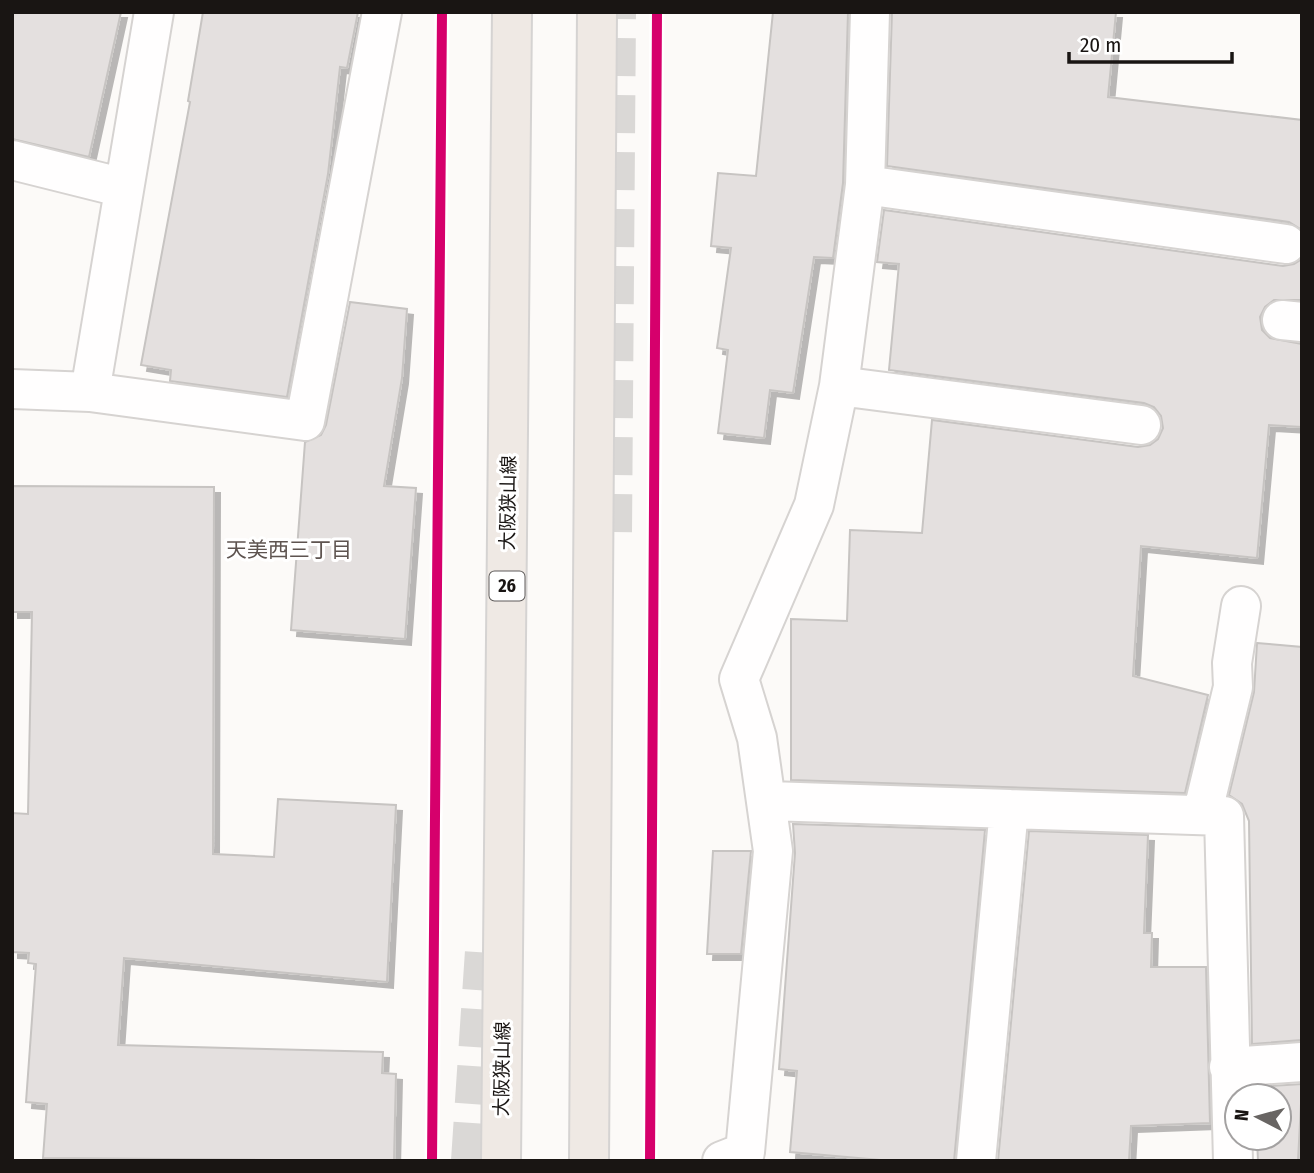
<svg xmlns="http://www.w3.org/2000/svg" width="1314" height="1173" font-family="'Fira Sans Condensed','Noto Sans JP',sans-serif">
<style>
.building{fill:#e4e0df;stroke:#c7c4c2;stroke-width:2;filter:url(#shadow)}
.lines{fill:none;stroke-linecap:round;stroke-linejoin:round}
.motorway-tunnel{stroke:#dad8d6;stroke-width:38;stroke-dasharray:38 19;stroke-linecap:butt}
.minor-casing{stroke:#d6d3d1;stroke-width:42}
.primary-casing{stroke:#d5d3d2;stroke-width:42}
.minor{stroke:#fffefe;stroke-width:38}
.primary{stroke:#efe9e4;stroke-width:38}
.cycleway-casing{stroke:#fff;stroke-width:15}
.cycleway{stroke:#d6006c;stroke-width:10}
.labels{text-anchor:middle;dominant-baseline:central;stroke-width:6;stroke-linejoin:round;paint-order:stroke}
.shield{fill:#fff;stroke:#5e5b5a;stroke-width:2}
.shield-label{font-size:18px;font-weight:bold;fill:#191513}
.street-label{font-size:19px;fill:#191513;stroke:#fff}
.neighbourhood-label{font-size:21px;fill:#5e5450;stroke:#fff}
</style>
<defs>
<filter id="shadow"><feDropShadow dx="6" dy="6" stdDeviation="0" flood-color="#0004"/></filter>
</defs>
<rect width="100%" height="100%" fill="#fcfaf8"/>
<path class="building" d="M 12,12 L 121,12 L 89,157 L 12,139 Z
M 203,12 L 358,12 L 347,68 L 340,67 L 328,174 L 287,397 L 170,381 L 171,370 L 141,365 L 190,102 L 188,101 Z
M 773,12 L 848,12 L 843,183 L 833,258 L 814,257 L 793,393 L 770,390 L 764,438 L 718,433 L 728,350 L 717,348 L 731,248 L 711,246 L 718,173 L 756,176 Z
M 892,12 L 1116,12 L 1108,97 L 1302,120 L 1302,230 L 1289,222 L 887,166 Z
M 884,210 L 1283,266 L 1294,264 L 1302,259 L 1302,300 L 1274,300 L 1265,307 L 1260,317 L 1262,330 L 1270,338 L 1302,344 L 1302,427 L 1269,425 L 1257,558 L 1141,546 L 1133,676 L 1208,695 L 1185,793 L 791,780 L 791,619 L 847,621 L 850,530 L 922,533 L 932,420 L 1138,447 L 1150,445 L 1158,439 L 1163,428 L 1161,416 L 1154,407 L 1144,403 L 889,370 L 899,264 L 877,262 Z
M 350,302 L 407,309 L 402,378 L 384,486 L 416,488 L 405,639 L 291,630 L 305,442 L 321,435 L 326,425 Z
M 12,486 L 214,487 L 213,854 L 274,857 L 278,799 L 396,805 L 387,982 L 124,958 L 118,1045 L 383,1052 L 382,1073 L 396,1074 L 394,1161 L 43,1158 L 47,1104 L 26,1102 L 36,964 L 28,963 L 29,953 L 12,952 L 12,813 L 28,814 L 32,612 L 12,612 Z
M 1257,643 L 1302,647 L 1302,1040 L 1252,1044 L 1249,821 L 1242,804 L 1229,795 L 1254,692 Z
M 793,824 L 985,830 L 954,1161 L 892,1161 L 790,1152 L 797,1071 L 779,1069 L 795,853 Z
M 1029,831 L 1148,835 L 1144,933 L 1152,933 L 1151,967 L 1206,967 L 1210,1123 L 1131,1126 L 1129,1161 L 998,1161 Z
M 713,851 L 751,851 L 741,954 L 707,954 Z
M 1302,1084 L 1298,1161 L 1258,1161 L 1257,1138 L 1279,1138 L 1279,1096 L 1253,1096 L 1253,1087 Z"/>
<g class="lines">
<path class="motorway-tunnel" d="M 613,532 L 617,12
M 470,1161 L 485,936"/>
<defs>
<path id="minor" d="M 154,12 L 90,392 L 305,421 L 382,12
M 12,160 L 124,188
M 865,185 L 1286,244
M 1282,320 L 1302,322
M 839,386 L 1141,425
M 12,389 L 90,392
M 769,801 L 1224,816 L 1233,1161
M 1202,815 L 1233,687 L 1232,663 L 1241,606
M 1229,1067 L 1302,1062
M 722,1161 L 745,1152 L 773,851 L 757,738 L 739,679 L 814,505 L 839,386 L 865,185 L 870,12
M 976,1161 L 1009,809"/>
<path id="primary" d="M 501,1161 L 512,12
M 589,1161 L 597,12"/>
</defs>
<use href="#minor" class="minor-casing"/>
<use href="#primary" class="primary-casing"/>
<use href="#minor" class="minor"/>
<use href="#primary" class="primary"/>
<defs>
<path id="cycleway" d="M 432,1161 L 442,12
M 650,1161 L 657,12"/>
</defs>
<use href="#cycleway" class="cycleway-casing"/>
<use href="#cycleway" class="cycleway"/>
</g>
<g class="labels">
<rect class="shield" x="489.5" y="571.5" width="35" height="29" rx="5"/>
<g class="shield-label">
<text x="507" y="586">26</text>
</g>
<g class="street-label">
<text transform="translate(508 503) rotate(-89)">大阪狭山線</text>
<text transform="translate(502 1069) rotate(-89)">大阪狭山線</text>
</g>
<g class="neighbourhood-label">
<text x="289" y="550">天美西三丁目</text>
</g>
</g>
<rect width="1314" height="1173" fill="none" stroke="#191513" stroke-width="28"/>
<g transform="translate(1258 1117) rotate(276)"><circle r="33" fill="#ffffff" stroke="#a3a1a1" stroke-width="2"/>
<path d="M0-5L12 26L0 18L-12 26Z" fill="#686563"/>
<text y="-10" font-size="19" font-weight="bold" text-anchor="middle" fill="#191513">N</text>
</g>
<path d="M1069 52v10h163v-10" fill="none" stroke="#191513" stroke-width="3.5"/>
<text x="1080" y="52" font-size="21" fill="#191513" stroke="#ffffff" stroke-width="5" paint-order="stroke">20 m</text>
</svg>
